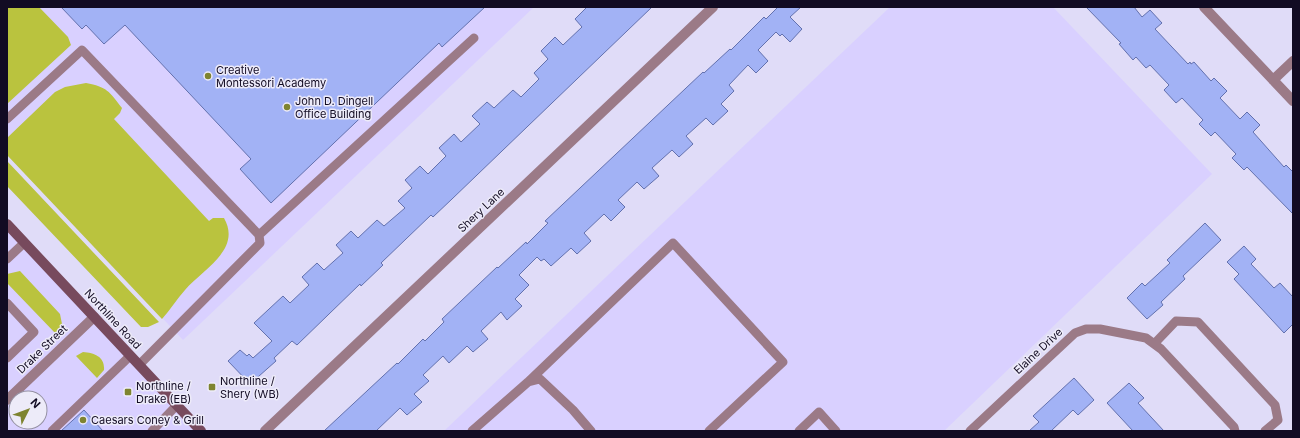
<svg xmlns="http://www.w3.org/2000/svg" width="1300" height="438" font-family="Inter,sans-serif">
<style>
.built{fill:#d9d0ff;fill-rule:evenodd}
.green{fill:#bac33e}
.building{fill:#a2b2f5;stroke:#6371ae}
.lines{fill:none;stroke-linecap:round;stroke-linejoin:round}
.lane{stroke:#9b7a87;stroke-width:9}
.street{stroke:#9b7a87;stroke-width:10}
.secondary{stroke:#774a5d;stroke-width:10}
.poi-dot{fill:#7e8430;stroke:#edebf9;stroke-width:1.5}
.labels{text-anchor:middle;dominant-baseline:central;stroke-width:3;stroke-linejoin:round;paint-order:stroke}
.poi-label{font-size:11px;fill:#120b23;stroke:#edebf9;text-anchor:start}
.street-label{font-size:11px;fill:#120b23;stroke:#edebf9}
</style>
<rect width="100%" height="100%" fill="#e0dcf8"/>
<path class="built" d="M 7,7 L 534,7 L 183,340 L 7,153 Z
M 890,7 L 1053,7 L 1212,174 L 944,431 L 444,431 Z
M 7,224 L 201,431 L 7,431 ZM 16,398 L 40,398 L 40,422 L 16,422 Z"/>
<path class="green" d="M 7,7 L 39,7 L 68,37 L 71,45 L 7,104 Z
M 86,83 C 107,87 109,91 122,108 L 120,113 L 114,119 L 209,221 L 213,218 L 224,218 C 242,250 203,269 185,290 C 177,299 170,310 162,319 L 7,155 L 7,138 L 55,92 L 65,87 Z
M 7,161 L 159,322 L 148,327 L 141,327 L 7,186 Z
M 20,271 L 60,314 L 62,324 L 56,334 L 7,283 L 7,274 Z
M 83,352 C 95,353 105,357 104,370 L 97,378 L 76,356 Z"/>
<path class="building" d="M 61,7 L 485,7 L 442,47 L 439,43 L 271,203 L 240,169 L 251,159 L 125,25 L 104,44 L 86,25 L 82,29 Z
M 587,7 L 652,7 L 452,199 L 433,217 L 431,215 L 381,263 L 383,265 L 361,286 L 360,284 L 297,345 L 292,341 L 274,358 L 276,361 L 250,384 L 228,361 L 240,350 L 247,356 L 249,354 L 253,358 L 272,341 L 254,323 L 283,296 L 290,303 L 309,285 L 302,277 L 317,263 L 324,270 L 343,253 L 336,245 L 351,231 L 358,238 L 377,220 L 384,226 L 405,208 L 398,201 L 412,188 L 405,180 L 420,166 L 428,174 L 446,156 L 439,148 L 454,134 L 461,142 L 480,124 L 472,116 L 487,102 L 494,108 L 513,90 L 521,97 L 539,79 L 534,73 L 548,59 L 541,51 L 555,37 L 563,45 L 582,27 L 575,19 Z
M 778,7 L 801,7 L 790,17 L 802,29 L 790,42 L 782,34 L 780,36 L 776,32 L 758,50 L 768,61 L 756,73 L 748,65 L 729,85 L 734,91 L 721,104 L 728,111 L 713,125 L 706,118 L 686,136 L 693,144 L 679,157 L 672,150 L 652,168 L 659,176 L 644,189 L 637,182 L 618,200 L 625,207 L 611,221 L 604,214 L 584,233 L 591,241 L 577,254 L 571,248 L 551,266 L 544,259 L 541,261 L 537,257 L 519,275 L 529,285 L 515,299 L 522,306 L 507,320 L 501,312 L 481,331 L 488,339 L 473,352 L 467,346 L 449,363 L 443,356 L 423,375 L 429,381 L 414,394 L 422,402 L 407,415 L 400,408 L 376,431 L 324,431 L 397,363 L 398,364 L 423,339 L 425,341 L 444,322 L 442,319 L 497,267 L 498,268 L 526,242 L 527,244 L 548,223 L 545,221 L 703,72 L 704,73 L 730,49 L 731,50 L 764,17 L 766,19 Z
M 1086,7 L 1134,7 L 1142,17 L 1150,10 L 1162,23 L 1155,29 L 1188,64 L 1190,62 L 1191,64 L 1194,62 L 1211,81 L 1214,78 L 1227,91 L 1220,98 L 1240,119 L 1247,112 L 1260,125 L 1253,132 L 1284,167 L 1286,165 L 1293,172 L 1293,214 L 1247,167 L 1244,170 L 1232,158 L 1236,154 L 1215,132 L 1211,136 L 1199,124 L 1203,120 L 1182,98 L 1176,103 L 1164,90 L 1169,85 L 1150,65 L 1146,68 L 1136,57 L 1133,60 L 1119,44 L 1121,43 Z
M 1205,223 L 1221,240 L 1183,276 L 1185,279 L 1161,302 L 1163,305 L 1147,319 L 1127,298 L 1142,283 L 1145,286 L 1170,263 L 1167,260 Z
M 1244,246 L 1256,259 L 1251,264 L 1274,288 L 1280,283 L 1293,297 L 1293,324 L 1284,333 L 1234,279 L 1239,274 L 1227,262 Z
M 1074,378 L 1094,400 L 1078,415 L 1073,410 L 1051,431 L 1029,431 L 1039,422 L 1033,416 Z
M 1129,383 L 1144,398 L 1138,403 L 1164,431 L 1133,431 L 1107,403 Z
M 84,410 L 103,431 L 61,431 Z"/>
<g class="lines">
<path class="lane" d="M 7,119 L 82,50 L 259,235 L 260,243 L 139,365
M 259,235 L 474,38
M 7,259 L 24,243
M 7,303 L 34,332 L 7,358
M 1154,344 L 1176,321 L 1198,322 L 1275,405 L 1278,420 L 1265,431
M 528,382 L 673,243 L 783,362 L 709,431
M 52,431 L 130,356
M 152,431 L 177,405
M 472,431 L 528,382 L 540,379 L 573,410 L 591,431
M 799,431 L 819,412 L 836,431
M 970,431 L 1075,333 L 1086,329 L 1100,329 L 1146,338 L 1161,349 L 1234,427 L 1235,431"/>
<path class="street" d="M 1204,7 L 1293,101
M 1273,80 L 1293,61
M 7,400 L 94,317
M 265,431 L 713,7"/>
<path class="secondary" d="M 7,224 L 201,431"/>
</g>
<g class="poi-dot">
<circle cx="208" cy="76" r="4"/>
<circle cx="287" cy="107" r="4"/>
<rect x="208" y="383" width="8" height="8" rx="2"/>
<rect x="124" y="388" width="8" height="8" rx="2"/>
<circle cx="83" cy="420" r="4"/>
</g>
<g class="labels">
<g class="poi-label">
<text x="216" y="70">Creative<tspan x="216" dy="13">Montessori Academy</tspan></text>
<text x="295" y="101">John D. Dingell<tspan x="295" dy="13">Office Building</tspan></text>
<text x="220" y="381">Northline /<tspan x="220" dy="13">Shery (WB)</tspan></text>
<text x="136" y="386">Northline /<tspan x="136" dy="13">Drake (EB)</tspan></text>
<text x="91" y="420">Caesars Coney &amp; Grill</text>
</g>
<g class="street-label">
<text transform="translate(481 210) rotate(-43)">Shery Lane</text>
<text transform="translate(113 319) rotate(47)">Northline Road</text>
<text transform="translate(42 349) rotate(-44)">Drake Street</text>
<text transform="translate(1038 351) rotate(-43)">Elaine Drive</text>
</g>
</g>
<rect width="1300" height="438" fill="none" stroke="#120b23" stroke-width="16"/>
<g transform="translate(28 410) rotate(48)"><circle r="19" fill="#edebf9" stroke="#9591a3"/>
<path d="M0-3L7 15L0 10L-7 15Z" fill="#7e8430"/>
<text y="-6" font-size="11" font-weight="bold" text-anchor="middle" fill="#120b23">N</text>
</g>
</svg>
